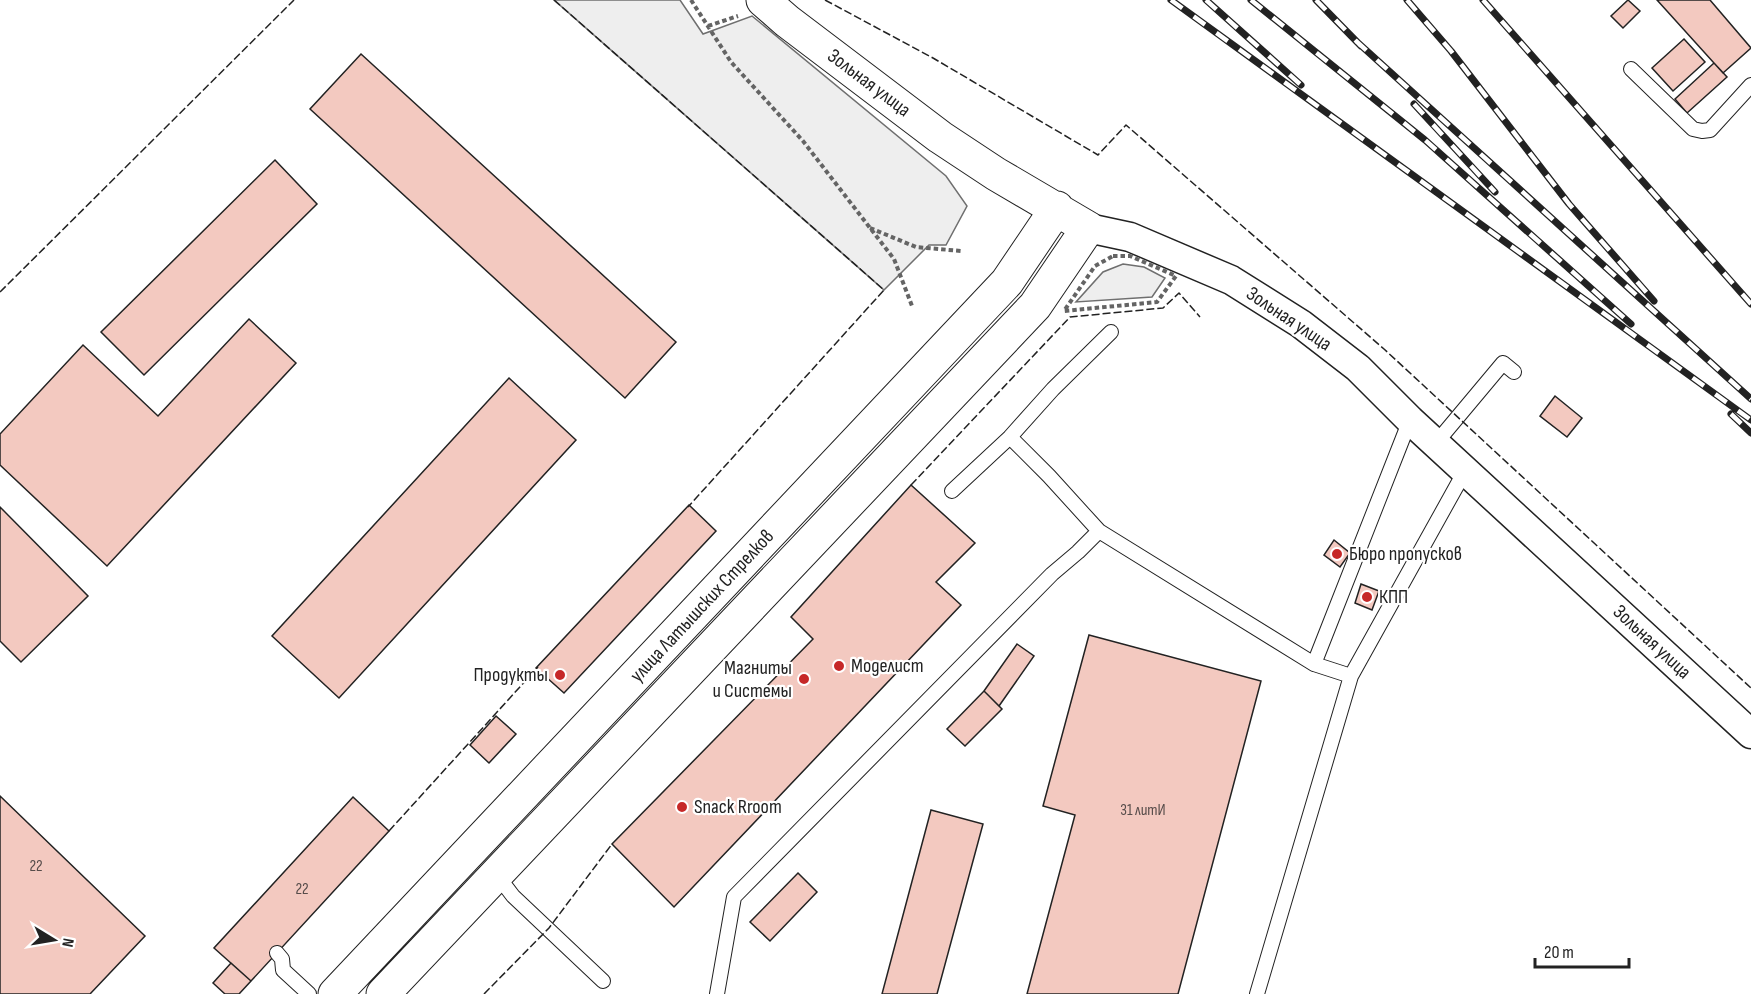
<svg xmlns="http://www.w3.org/2000/svg" width="1751" height="994" font-family="'Sofia Sans Condensed',sans-serif">
<style>
.green{fill:#eee;stroke:#6f6f6f;stroke-width:1.5}
.building{fill:#f3c9c0;stroke:#222;stroke-width:1.5}
.lines{fill:none;stroke-linecap:round;stroke-linejoin:round}
.lane-casing{stroke:#222;stroke-width:16}
.street-casing{stroke:#222;stroke-width:31}
.secondary-casing{stroke:#222;stroke-width:35}
.path{stroke:#646464;stroke-width:4;stroke-dasharray:4.5 3;stroke-linecap:butt}
.lane{stroke:#fff;stroke-width:14}
.street{stroke:#fff;stroke-width:28}
.secondary{stroke:#fff;stroke-width:33}
.rail-casing{stroke:#222;stroke-width:7}
.rail{stroke:#fff;stroke-width:4.5;stroke-dasharray:14;stroke-linecap:butt}
.fence{stroke:#222;stroke-width:1.5;stroke-dasharray:8 3;stroke-linecap:butt}
.poi-dot{fill:#c62828;stroke:#fff;stroke-width:2}
.labels{text-anchor:middle;dominant-baseline:central;stroke-width:4.5;stroke-linejoin:round;paint-order:stroke}
.number-label{font-size:16px;fill:#564c4a}
.street-label{font-size:20px;fill:#222;stroke:#fff}
.poi-label{font-size:20px;fill:#222;stroke:#fff;text-anchor:start}
</style>
<rect width="100%" height="100%" fill="#fff"/>
<path class="green" d="M 554,0 L 680,0 L 703,34 L 752,16 L 946,176 L 967,206 L 946,245 L 929,245 L 884,290 Z
M 1123,264 L 1144,267 L 1165,278 L 1152,297 L 1076,302 L 1103,272 Z"/>
<path class="building" d="M 1628,0 L 1640,11 L 1623,28 L 1611,16 Z
M 1657,0 L 1710,0 L 1751,48 L 1723,73 Z
M 1684,39 L 1705,62 L 1673,91 L 1652,68 Z
M 361,54 L 676,342 L 625,398 L 310,109 Z
M 1714,63 L 1727,77 L 1687,113 L 1675,99 Z
M 275,160 L 317,204 L 144,375 L 101,332 Z
M 249,319 L 296,363 L 107,566 L 0,465 L 0,434 L 83,345 L 158,416 Z
M 509,378 L 576,440 L 339,698 L 272,636 Z
M 1555,396 L 1582,418 L 1567,437 L 1540,416 Z
M 911,485 L 975,543 L 936,582 L 961,605 L 674,907 L 612,844 L 813,639 L 791,617 Z
M 689,505 L 716,531 L 564,693 L 536,668 Z
M 0,507 L 88,596 L 21,662 L 0,641 Z
M 1334,540 L 1350,553 L 1340,567 L 1324,555 Z
M 1361,584 L 1379,591 L 1372,610 L 1355,603 Z
M 1089,635 L 1261,681 L 1178,994 L 1027,994 L 1075,815 L 1043,806 Z
M 1017,644 L 1034,656 L 999,706 L 984,691 Z
M 984,691 L 1002,709 L 965,746 L 947,729 Z
M 496,716 L 516,734 L 489,763 L 470,745 Z
M 0,796 L 145,936 L 90,994 L 0,994 Z
M 353,797 L 389,831 L 251,981 L 214,948 Z
M 931,810 L 983,824 L 937,994 L 882,994 Z
M 798,873 L 817,892 L 770,941 L 750,922 Z
M 231,963 L 251,981 L 239,994 L 225,994 L 213,983 Z"/>
<g class="lines">
<defs>
<path id="lane" d="M 1631,69 L 1693,129 L 1702,131 L 1710,130 L 1751,85
M 1010,437 L 1049,476 L 1099,531
M 1436,443 L 1503,363 L 1514,372
M 952,491 L 1010,437 L 1053,389 L 1111,332
M 1314,664 L 1410,420
M 1351,676 L 1465,471
M 497,875 L 513,896 L 603,981
M 277,953 L 282,959 L 283,970 L 309,994
M 717,994 L 734,897 L 1052,574 L 1078,552 L 1099,531 L 1314,664 L 1351,676 L 1257,994"/>
<path id="street" d="M 1088,228 L 1130,237 L 1231,280 L 1301,324 L 1358,368 L 1410,420 L 1751,734"/>
<path id="secondary" d="M 335,994 L 1007,282 L 1057,208
M 383,994 L 1035,306 L 1088,228 L 996,174 L 940,137 L 787,21 L 763,0"/>
</defs>
<use href="#lane" class="lane-casing"/>
<use href="#street" class="street-casing"/>
<use href="#secondary" class="secondary-casing"/>
<path class="path" d="M 691,0 L 731,62 L 803,141 L 894,259 L 912,306
M 708,26 L 738,16
M 870,228 L 916,247 L 961,251
M 1113,256 L 1130,256 L 1176,276 L 1157,302 L 1064,311 L 1095,266 Z"/>
<use href="#lane" class="lane"/>
<use href="#street" class="street"/>
<use href="#secondary" class="secondary"/>
<defs>
<path id="rail" d="M 1171,0 L 1751,420
M 1206,0 L 1301,85
M 1251,0 L 1425,140 L 1631,324
M 1316,0 L 1361,46
M 1407,0 L 1451,51 L 1569,204 L 1654,301
M 1483,0 L 1751,304
M 1356,41 L 1751,399
M 1414,104 L 1495,192
M 1731,414 L 1751,433"/>
</defs>
<use href="#rail" class="rail-casing"/>
<use href="#rail" class="rail"/>
<path class="fence" d="M 554,0 L 884,290 L 688,507
M 825,0 L 933,58 L 1098,155 L 1126,125 L 1384,349 L 1751,688
M 0,292 L 294,0
M 911,485 L 1070,317 L 1163,308 L 1179,293 L 1200,317
M 389,831 L 538,667
M 484,994 L 549,928 L 612,844"/>
</g>
<g class="poi-dot">
<circle cx="1337" cy="554" r="6"/>
<circle cx="1367" cy="597" r="6"/>
<circle cx="839" cy="666" r="6"/>
<circle cx="560" cy="675" r="6"/>
<circle cx="804" cy="679" r="6"/>
<circle cx="682" cy="807" r="6"/>
</g>
<g class="labels">
<g class="number-label">
<text x="1143" y="810">31 литИ</text>
<text x="36" y="866">22</text>
<text x="302" y="889">22</text>
</g>
<g class="street-label">
<text transform="translate(869 83) rotate(37)">Зольная улица</text>
<text transform="translate(1289 319) rotate(34)">Зольная улица</text>
<text transform="translate(702 606) rotate(-47)">улица Латышских Стрелков</text>
<text transform="translate(1652 642) rotate(43)">Зольная улица</text>
</g>
<g class="poi-label">
<text x="1349" y="554">Бюро пропусков</text>
<text x="1379" y="597">КПП</text>
<text x="851" y="666">Моделист</text>
<text x="792" y="668" text-anchor="end">Магниты<tspan x="792" dy="23">и Системы</tspan></text>
<text x="548" y="675" text-anchor="end">Продукты</text>
<text x="694" y="807">Snack Rroom</text>
</g>
</g>
<g transform="translate(54 940) rotate(101)" stroke="#ffffff" stroke-width="4.5" paint-order="stroke">
<path d="M0-4.5L10 22L0 15L-10 22Z" fill="#222222"/>
<text y="-9" font-size="16" font-weight="bold" text-anchor="middle" fill="#222222">N</text>
</g>
<path d="M1535 958v9h94v-9" fill="none" stroke="#222222" stroke-width="3"/>
<text x="1544" y="958" font-size="18" fill="#222222" stroke="#ffffff" stroke-width="4.5" paint-order="stroke">20 m</text>
</svg>
